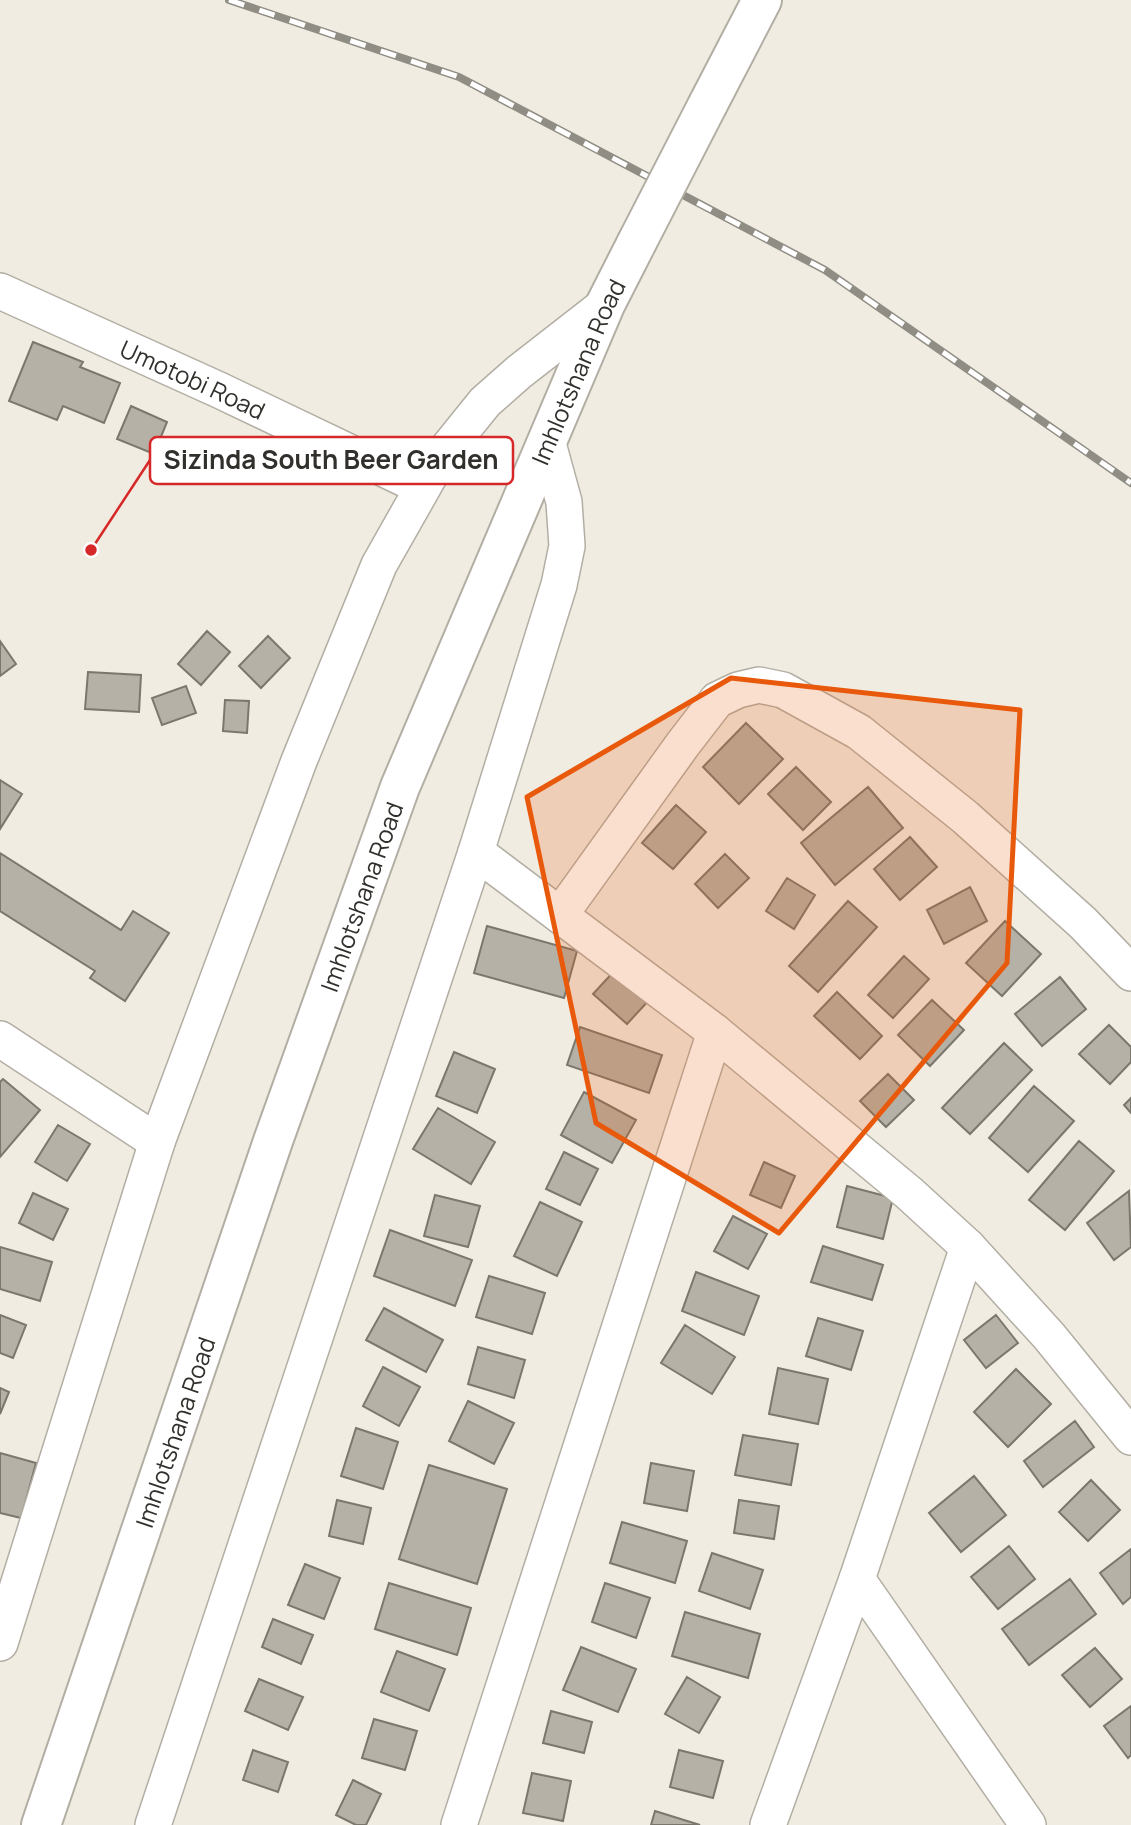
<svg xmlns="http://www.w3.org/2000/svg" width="1131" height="1825" font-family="Manrope,sans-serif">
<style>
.building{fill:#b5b1a6;stroke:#7b776d;stroke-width:2}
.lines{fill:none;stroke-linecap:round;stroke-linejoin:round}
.minor-casing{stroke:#b3aea4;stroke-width:38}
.tertiary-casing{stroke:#b3aea4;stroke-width:42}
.minor{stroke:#fff;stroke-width:35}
.tertiary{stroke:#fff;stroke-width:38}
.rail-casing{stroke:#908d85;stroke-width:8}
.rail{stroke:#fff;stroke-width:5;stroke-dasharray:16;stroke-linecap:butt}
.tertiary-bridge-casing{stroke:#b3aea4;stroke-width:42;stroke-linecap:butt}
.tertiary-bridge{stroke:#fff;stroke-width:38}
.marked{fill:#e8590c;fill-opacity:0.2;stroke:#e8590c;stroke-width:5;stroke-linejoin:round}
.labels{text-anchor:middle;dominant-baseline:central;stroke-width:7;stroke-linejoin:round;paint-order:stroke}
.street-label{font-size:24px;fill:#32302c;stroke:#fff}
.leader{fill:none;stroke:#d62828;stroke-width:2.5}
.callout-dot{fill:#d62828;stroke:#fff;stroke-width:2.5}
.callout{fill:#fff;stroke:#d62828;stroke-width:2.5}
.callout-label{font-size:26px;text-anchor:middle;font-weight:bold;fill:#32302c}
</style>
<rect width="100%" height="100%" fill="#f1ece1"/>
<path class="building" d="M 33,342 L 83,362 L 80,367 L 120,383 L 104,423 L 63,406 L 57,420 L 9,401 Z
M 131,406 L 167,422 L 154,454 L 117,439 Z
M 207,631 L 230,652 L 201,685 L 178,664 Z
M 268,636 L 290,658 L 261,688 L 239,666 Z
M 0,641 L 16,664 L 0,676 Z
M 88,672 L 141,675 L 139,712 L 85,709 Z
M 186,686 L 196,713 L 162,725 L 152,698 Z
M 225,700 L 249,701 L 247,733 L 223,731 Z
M 746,723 L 783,759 L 739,804 L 703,767 Z
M 796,767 L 831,802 L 803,830 L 768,794 Z
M 0,780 L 22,794 L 0,829 Z
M 868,787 L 903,828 L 835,885 L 801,843 Z
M 676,805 L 706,832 L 673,869 L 642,843 Z
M 910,837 L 937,867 L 900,900 L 874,869 Z
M 0,853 L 121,930 L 133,911 L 169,933 L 125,1001 L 90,978 L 95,971 L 0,911 Z
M 725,854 L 749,878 L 718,908 L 695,884 Z
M 787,878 L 815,895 L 794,929 L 766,911 Z
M 970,887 L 987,921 L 944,944 L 927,910 Z
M 848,901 L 877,927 L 818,992 L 789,966 Z
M 1005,921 L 1041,954 L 1002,996 L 966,963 Z
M 487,926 L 577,951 L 564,998 L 474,973 Z
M 904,956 L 929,979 L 893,1018 L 868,995 Z
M 617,968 L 651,998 L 627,1024 L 593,994 Z
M 1060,977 L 1086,1009 L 1042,1046 L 1015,1014 Z
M 837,992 L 882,1036 L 860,1059 L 814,1016 Z
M 932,1000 L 964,1030 L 930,1066 L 898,1035 Z
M 1109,1025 L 1131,1047 L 1131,1062 L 1110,1084 L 1079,1054 Z
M 580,1027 L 662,1055 L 649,1093 L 567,1065 Z
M 1004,1043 L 1032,1070 L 970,1134 L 942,1108 Z
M 454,1052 L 495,1069 L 477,1113 L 436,1096 Z
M 888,1074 L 914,1100 L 886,1127 L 860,1101 Z
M 3,1079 L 40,1110 L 0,1157 L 0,1082 Z
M 1034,1086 L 1074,1121 L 1028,1172 L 989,1138 Z
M 584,1092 L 636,1120 L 612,1163 L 561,1135 Z
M 1131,1098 L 1131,1113 L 1124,1105 Z
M 438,1108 L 495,1142 L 471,1184 L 413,1149 Z
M 58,1125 L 90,1144 L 67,1181 L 35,1162 Z
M 1079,1141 L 1114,1171 L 1065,1230 L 1029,1200 Z
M 564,1152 L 598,1169 L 580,1205 L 546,1189 Z
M 764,1162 L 795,1176 L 781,1208 L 750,1195 Z
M 847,1186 L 893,1198 L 883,1239 L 837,1227 Z
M 1129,1191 L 1131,1247 L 1114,1260 L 1087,1223 Z
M 33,1193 L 68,1209 L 53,1240 L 19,1223 Z
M 435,1195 L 480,1206 L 468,1247 L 424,1236 Z
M 540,1202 L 582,1222 L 557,1276 L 514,1256 Z
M 733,1216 L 767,1234 L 748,1269 L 714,1251 Z
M 390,1230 L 472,1260 L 455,1306 L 374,1276 Z
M 823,1246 L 883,1265 L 872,1300 L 811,1282 Z
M 0,1247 L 52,1262 L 40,1301 L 0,1289 Z
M 696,1272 L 759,1296 L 744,1335 L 682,1311 Z
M 489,1276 L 545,1293 L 532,1334 L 476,1317 Z
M 384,1308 L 443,1340 L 426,1372 L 366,1340 Z
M 0,1315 L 26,1325 L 13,1358 L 0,1353 Z
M 996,1315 L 1018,1343 L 986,1368 L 964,1340 Z
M 818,1318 L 863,1331 L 851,1370 L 806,1356 Z
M 685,1325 L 735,1357 L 712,1394 L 661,1363 Z
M 478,1347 L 525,1360 L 514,1398 L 468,1384 Z
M 383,1367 L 420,1387 L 399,1426 L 363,1406 Z
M 778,1368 L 828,1379 L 818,1424 L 769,1414 Z
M 1016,1369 L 1051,1404 L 1008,1447 L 974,1412 Z
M 0,1388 L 9,1392 L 0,1414 Z
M 468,1401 L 514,1423 L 494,1464 L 449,1441 Z
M 1075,1421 L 1094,1447 L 1043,1487 L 1024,1461 Z
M 356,1428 L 398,1442 L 383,1489 L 341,1476 Z
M 743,1435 L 798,1444 L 791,1485 L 735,1475 Z
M 0,1453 L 36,1463 L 21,1518 L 0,1513 Z
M 651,1463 L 694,1471 L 687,1511 L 644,1503 Z
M 429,1465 L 507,1489 L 477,1584 L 399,1559 Z
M 974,1476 L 1006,1515 L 961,1552 L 929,1513 Z
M 1091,1480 L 1120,1510 L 1088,1541 L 1059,1512 Z
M 337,1500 L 371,1508 L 363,1544 L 329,1536 Z
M 739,1500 L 779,1506 L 774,1539 L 734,1533 Z
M 622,1522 L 687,1541 L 675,1583 L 610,1563 Z
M 1009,1546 L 1035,1579 L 998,1609 L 971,1577 Z
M 1131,1549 L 1131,1597 L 1123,1604 L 1100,1573 Z
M 712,1553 L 763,1570 L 750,1609 L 699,1591 Z
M 305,1564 L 340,1578 L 324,1619 L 288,1605 Z
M 1070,1579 L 1096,1614 L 1029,1665 L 1002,1629 Z
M 389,1583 L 471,1608 L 457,1655 L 375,1629 Z
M 605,1583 L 650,1598 L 636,1638 L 592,1622 Z
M 685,1612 L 760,1634 L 748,1678 L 672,1656 Z
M 273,1619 L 313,1635 L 301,1664 L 262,1647 Z
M 581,1647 L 636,1669 L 618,1712 L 563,1690 Z
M 1095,1648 L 1122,1679 L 1090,1707 L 1062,1675 Z
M 397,1651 L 445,1669 L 429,1711 L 381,1692 Z
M 687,1677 L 720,1697 L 699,1733 L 665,1714 Z
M 259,1679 L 303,1697 L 288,1730 L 245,1711 Z
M 1131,1706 L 1131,1755 L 1128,1758 L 1104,1726 Z
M 551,1711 L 592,1722 L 584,1753 L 543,1743 Z
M 374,1719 L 417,1731 L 405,1770 L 362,1758 Z
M 253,1750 L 288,1762 L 278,1792 L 243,1780 Z
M 679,1750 L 723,1761 L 713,1798 L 670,1787 Z
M 532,1773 L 571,1781 L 563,1821 L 523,1813 Z
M 353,1780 L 381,1794 L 366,1825 L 356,1825 L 336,1815 Z
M 655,1811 L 700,1825 L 651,1825 Z"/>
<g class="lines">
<defs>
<g id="minor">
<path id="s1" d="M 0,291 L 219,390 L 422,487"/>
<path d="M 476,852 L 715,1032 L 909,1193 L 968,1247 L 1049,1336 L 1131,1437"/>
<path d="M 560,915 L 683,744 L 717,700 L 738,690 L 759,685 L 783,690 L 859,732 L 965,817 L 1083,923 L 1131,973"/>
<path d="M 0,1039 L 157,1142"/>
<path d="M 857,1579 L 1028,1825"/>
<path d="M 0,1643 L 157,1142 L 299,761 L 379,565 L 439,459 L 485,402 L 519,372 L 605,305"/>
<path d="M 153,1825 L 476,852 L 559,585 L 567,546 L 564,502 L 547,440"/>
<path d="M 459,1825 L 715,1032"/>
<path d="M 768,1825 L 857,1579 L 968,1247"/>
</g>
<g id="tertiary">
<path d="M 708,104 L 762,0"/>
<path id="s2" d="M 41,1825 L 273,1141 L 400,787 L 605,305 L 636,244"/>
</g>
</defs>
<use href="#minor" class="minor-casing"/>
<use href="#tertiary" class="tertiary-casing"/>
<use href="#minor" class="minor"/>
<use href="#tertiary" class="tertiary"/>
<defs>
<path id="rail" d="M 229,0 L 459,77 L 825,270 L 1131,483"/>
</defs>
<use href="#rail" class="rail-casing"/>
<use href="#rail" class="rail"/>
<defs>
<path id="tertiary-bridge" d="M 636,244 L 708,104"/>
</defs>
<use href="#tertiary-bridge" class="tertiary-bridge-casing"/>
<use href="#tertiary-bridge" class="tertiary-bridge"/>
</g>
<path class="marked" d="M 731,678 L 1020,710 L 1007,963 L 779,1233 L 596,1123 L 527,797 Z"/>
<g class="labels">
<g class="street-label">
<text stroke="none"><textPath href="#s2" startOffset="1550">Imhlotshana Road</textPath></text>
<text stroke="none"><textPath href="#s1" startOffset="212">Umotobi Road</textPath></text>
<text stroke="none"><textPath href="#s2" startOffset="982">Imhlotshana Road</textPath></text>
<text stroke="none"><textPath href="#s2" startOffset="415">Imhlotshana Road</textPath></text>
</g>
</g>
<path class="leader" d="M91 550L150 460"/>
<circle class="callout-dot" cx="91" cy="550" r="7"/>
<rect class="callout" x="150" y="437" width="363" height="47" rx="7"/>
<g class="callout-label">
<text x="331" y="469">Sizinda South Beer Garden</text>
</g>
</svg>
